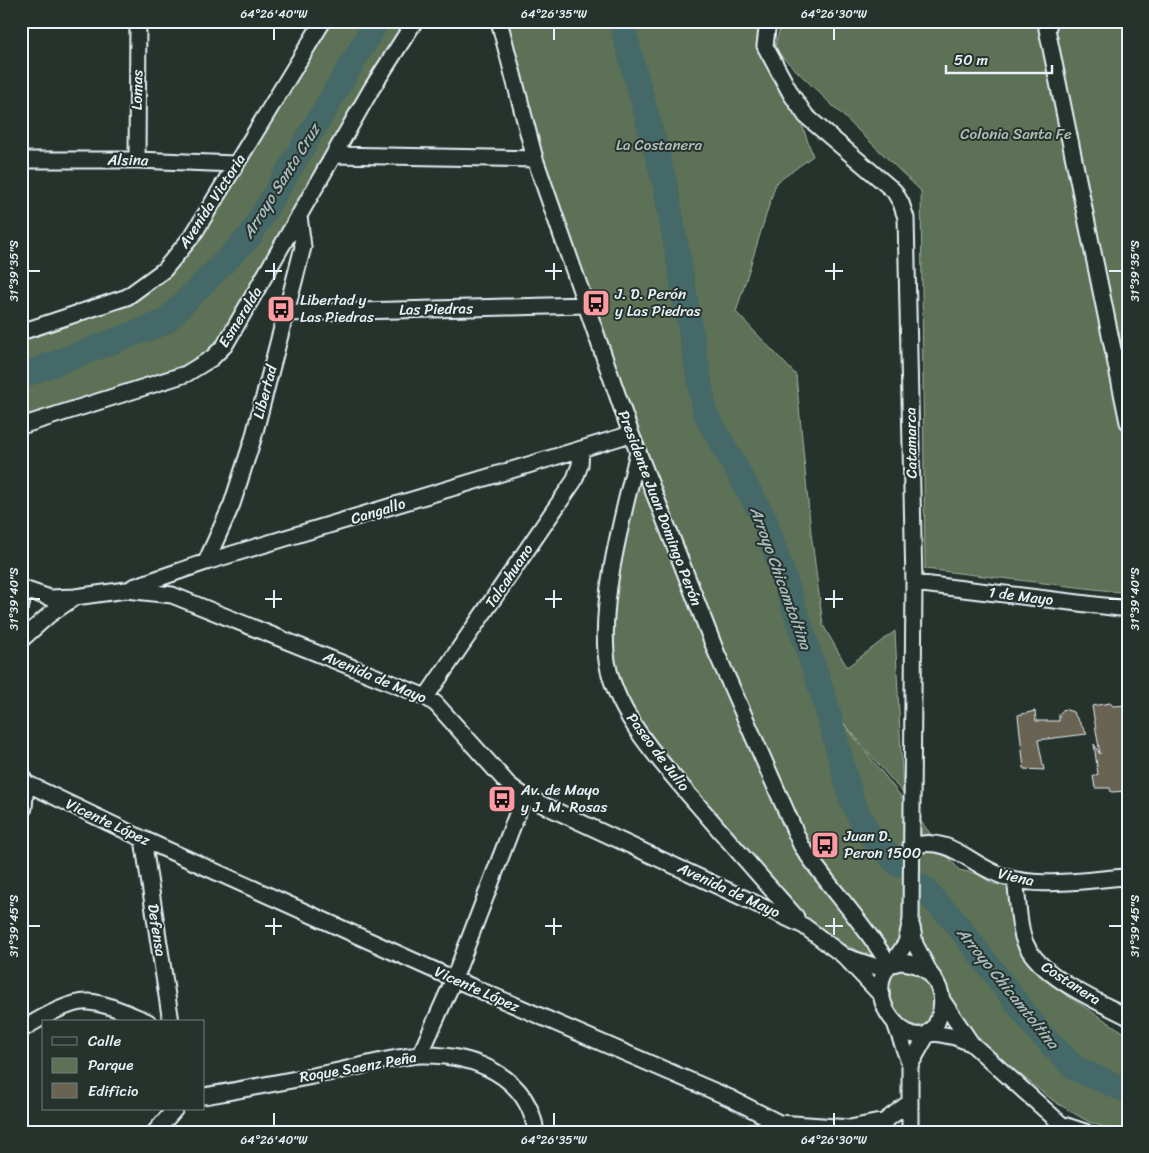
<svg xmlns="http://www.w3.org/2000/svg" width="1149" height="1153" font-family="Sriracha,sans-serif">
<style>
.green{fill:#5c7155;stroke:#a2b1a6}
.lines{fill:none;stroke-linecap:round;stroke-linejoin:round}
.river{stroke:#446868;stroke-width:25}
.building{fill:#696452;stroke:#e8f1f8}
.minor-casing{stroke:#e8f1f8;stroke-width:19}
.minor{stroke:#26332d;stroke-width:15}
.ticks{fill:none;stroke:#e8f1f8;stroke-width:2}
.labels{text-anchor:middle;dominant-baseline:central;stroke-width:4;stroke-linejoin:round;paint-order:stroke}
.street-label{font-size:15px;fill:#e8f1f8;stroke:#26332d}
.park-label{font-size:15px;fill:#b0beb7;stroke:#26332d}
.poi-label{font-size:15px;fill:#e8f1f8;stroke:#26332d;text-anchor:start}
.water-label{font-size:16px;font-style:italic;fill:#a6babe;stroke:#26332d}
.neatline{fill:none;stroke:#e8f1f8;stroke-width:2}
.ticks-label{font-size:12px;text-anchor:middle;fill:#e8f1f8}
</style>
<rect width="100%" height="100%" fill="#26332d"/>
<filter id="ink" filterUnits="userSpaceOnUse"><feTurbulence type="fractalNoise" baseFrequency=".02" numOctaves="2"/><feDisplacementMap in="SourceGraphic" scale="10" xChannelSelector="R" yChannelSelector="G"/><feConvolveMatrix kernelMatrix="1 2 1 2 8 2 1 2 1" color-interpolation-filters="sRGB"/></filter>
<g filter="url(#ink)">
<path class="green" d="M 323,21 L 416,21 L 212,358 L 21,426 L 21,332 L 127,297 L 164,270 Z
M 499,21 L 768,21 L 773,60 L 791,94 L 813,156 L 776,183 L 736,312 L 796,375 L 811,533 L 823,625 L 847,667 L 895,631 L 903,793 L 837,715 L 959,870 L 978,874 L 993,884 L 1011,885 L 1025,953 L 1064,994 L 1128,1035 L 1128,1132 L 1119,1132 L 1089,1122 L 1055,1102 L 973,1037 L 934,977 L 889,965 L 804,926 L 626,709 L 606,653 L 638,452 L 619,399 Z
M 782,21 L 1128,21 L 1128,593 L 925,569 L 921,191 L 774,49 Z
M 908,967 C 932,982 939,992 932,1020 C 900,1044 880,993 891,970 Z"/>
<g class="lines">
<path class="river" d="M 621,21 L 666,188 L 705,413 L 764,518 L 824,698 L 852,801 L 868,833 L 898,864
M 21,376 L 165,322 L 250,236 L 377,21
M 922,887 L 956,923 L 1040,1033 L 1076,1069 L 1128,1091"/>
</g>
<path class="building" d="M 1110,703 L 1113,706 L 1128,705 L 1128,791 L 1111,792 L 1110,788 L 1095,788 L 1093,776 L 1098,774 L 1094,744 L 1100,754 L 1092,706 Z
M 1064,709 L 1073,712 L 1087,734 L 1038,740 L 1044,770 L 1024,769 L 1018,715 L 1035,711 L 1036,721 L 1059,721 L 1059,714 Z"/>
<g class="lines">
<defs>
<path id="minor" d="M 499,21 L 535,159 L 631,434 L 717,654 L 801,845 C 828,887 864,922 889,965
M 768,21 L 765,46 L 791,94 L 806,116 L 894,191 L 901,203 L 906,218 L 914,583 L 911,920 L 906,943 L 892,964
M 1050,21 L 1047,29 L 1128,422
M 334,155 L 535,159
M 21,160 L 137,160 L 235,164
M 137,160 L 138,21
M 286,313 L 585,305
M 21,332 L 127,297 L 164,270 L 193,235 L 323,21
M 21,426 L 186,374 L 212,358 L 225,345 L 372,88 L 415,21
M 638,452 C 624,513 601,591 606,653 C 611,712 667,769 704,812 C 734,847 765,882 796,917
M 206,562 L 232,504 L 253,439 L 303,247 L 299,216
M 914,583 L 1128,609
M 133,587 L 206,562 L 631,434
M 21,588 L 50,598 L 75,597 L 126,590 L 172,595 L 426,697 L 436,704 L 509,785 L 524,796 L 804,926 L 844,956 L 881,995
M 21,605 L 25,590
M 21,640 L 49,615 L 75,597
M 426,697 L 574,481 L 580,465 L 581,450
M 22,777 L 26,783 L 24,808
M 26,783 L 143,839 L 454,979 L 730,1098 L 779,1123 L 850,1128 L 885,1121 L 910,1102
M 143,839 L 171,1022
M 911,846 C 948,836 964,859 995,873 C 1032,891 1088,879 1128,877
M 1015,880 C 1018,898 1018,919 1023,937 C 1034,975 1096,1000 1128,1017
M 912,927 L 915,944 L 929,971
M 847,957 L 877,967 L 887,968
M 900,962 C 917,963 930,969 937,984 C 943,995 943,1006 939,1017 C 924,1067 858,1004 889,965 Z
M 942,1000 L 971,1043 L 1061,1124 L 1085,1132
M 895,1023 L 910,1065 L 910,1132
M 21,1030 C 37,1020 70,1000 89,1002 C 109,1004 129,1014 148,1022
M 930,1032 L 955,1037 L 971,1043
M 420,1055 L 454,979 L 524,796
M 910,1065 L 928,1033
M 204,1096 C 245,1089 286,1081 328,1073 C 355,1068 395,1056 421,1055 C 473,1054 528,1075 536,1132
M 155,1132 L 175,1109
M 753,1132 L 779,1123"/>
</defs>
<use href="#minor" class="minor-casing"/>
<use href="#minor" class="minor"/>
</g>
</g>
<path class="ticks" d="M 274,28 L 274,40M 554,28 L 554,40M 834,28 L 834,40M 274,263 L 274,280M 554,263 L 554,280M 834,263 L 834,280M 28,271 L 40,271M 265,271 L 282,271M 545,271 L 562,271M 825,271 L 843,271M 1109,271 L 1122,271M 274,590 L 274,608M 554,590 L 554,608M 834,590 L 834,608M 28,599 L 40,599M 265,599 L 282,599M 545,599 L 562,599M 825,599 L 843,599M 1109,599 L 1122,599M 274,918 L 274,935M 554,918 L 554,935M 834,918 L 834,935M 28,926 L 40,926M 265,926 L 282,926M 545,926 L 562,926M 825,926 L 843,926M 1109,926 L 1122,926M 274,1113 L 274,1126M 554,1113 L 554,1126M 834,1113 L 834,1126"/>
<defs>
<symbol id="bus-square" viewBox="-11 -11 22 22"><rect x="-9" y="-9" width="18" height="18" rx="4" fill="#ff9aa2" stroke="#26332d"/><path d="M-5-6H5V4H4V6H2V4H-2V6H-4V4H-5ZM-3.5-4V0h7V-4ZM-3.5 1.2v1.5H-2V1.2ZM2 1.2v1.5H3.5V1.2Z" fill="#111"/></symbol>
</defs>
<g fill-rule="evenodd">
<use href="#bus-square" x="580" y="287" width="32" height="32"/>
<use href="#bus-square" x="265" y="293" width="32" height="32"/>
<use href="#bus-square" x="486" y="783" width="32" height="32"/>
<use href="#bus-square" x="809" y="829" width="32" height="32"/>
</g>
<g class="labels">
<g class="street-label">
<text transform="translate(137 90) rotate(-89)">Lomas</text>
<text transform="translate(128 160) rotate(1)">Alsina</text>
<text transform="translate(212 201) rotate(-57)">Avenida Victoria</text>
<text transform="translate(436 309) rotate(-1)">Las Piedras</text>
<text transform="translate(240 317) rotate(-58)">Esmeralda</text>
<text transform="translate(265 392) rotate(-75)">Libertad</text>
<text transform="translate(911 443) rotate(-91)">Catamarca</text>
<text transform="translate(660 508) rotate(69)">Presidente Juan Domingo Perón</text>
<text transform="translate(378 511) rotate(-17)">Cangallo</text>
<text transform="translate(509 576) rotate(-56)">Talcahuano</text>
<text transform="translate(1021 596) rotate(7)">1 de Mayo</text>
<text transform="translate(375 677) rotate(23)">Avenida de Mayo</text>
<text transform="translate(658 752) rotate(53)">Paseo de Julio</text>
<text transform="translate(108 822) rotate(25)">Vicente López</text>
<text transform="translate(1016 877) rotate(13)">Viena</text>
<text transform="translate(729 890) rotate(25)">Avenida de Mayo</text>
<text transform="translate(157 930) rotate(81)">Defensa</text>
<text transform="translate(1071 983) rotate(33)">Costanera</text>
<text transform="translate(477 989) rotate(24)">Vicente López</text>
<text transform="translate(358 1067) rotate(-10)">Roque Saenz Peña</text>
</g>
<g class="park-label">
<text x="1016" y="134">Colonia Santa Fe</text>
<text x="659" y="145">La Costanera</text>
</g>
<g class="poi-label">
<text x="615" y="294">J. D. Perón<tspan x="615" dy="17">y Las Piedras</tspan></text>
<text x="300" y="300">Libertad y<tspan x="300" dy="17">Las Piedras</tspan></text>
<text x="521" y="790">Av. de Mayo<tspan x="521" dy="17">y J. M. Rosas</tspan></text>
<text x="844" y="836">Juan D.<tspan x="844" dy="17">Peron 1500</tspan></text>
</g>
<g class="water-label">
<text transform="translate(281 181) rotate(-58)">Arroyo Santa Cruz</text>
<text transform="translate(781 578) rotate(70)">Arroyo Chicamtoltina</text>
<text transform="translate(1008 988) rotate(51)">Arroyo Chicamtoltina</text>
</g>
</g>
<rect width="1149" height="1153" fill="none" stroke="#26332d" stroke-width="55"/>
<rect x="42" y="1020" width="162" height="90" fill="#26332d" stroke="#747f7e"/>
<rect x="52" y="1037" width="25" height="8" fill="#26332d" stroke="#747f7e"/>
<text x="88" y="1046" font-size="15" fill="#e8f1f8">Calle</text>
<rect x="52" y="1058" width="25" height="15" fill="#5c7155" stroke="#747f7e"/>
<text x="88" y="1070" font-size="15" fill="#e8f1f8">Parque</text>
<rect x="52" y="1083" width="25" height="15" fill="#696452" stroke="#747f7e"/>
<text x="88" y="1096" font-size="15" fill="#e8f1f8">Edificio</text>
<path d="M946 65v8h106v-8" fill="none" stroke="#e8f1f8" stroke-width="2.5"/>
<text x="954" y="65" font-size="15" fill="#e8f1f8" stroke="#26332d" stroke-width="4" paint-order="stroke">50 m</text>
<rect x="28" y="28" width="1094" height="1098" class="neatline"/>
<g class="ticks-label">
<text x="274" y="18">64°26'40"W</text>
<text x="554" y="18">64°26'35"W</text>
<text x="834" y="18">64°26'30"W</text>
<text transform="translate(14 271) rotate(-90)" y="4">31°39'35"S</text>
<text transform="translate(1135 271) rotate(-90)" y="4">31°39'35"S</text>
<text transform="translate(14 599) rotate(-90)" y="4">31°39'40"S</text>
<text transform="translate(1135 599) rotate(-90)" y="4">31°39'40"S</text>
<text transform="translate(14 926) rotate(-90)" y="4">31°39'45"S</text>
<text transform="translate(1135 926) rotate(-90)" y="4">31°39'45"S</text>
<text x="274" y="1144">64°26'40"W</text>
<text x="554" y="1144">64°26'35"W</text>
<text x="834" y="1144">64°26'30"W</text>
</g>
</svg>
